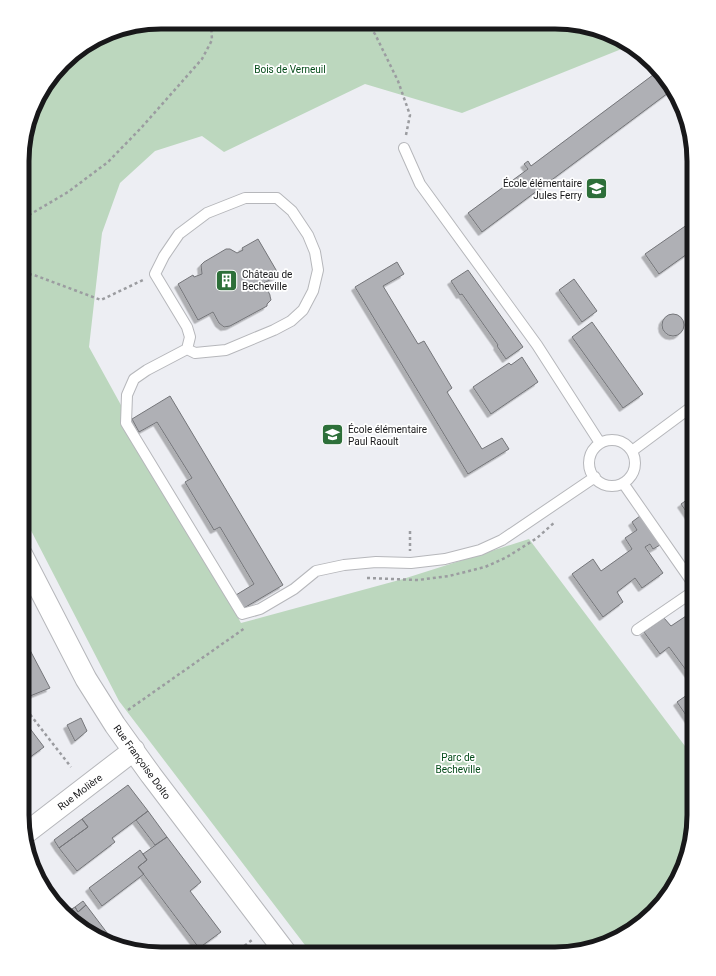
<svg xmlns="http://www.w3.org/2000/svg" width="716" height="976" font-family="Roboto,sans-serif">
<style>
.green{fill:#bcd7be}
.building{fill:#afb0b5;stroke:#747579;filter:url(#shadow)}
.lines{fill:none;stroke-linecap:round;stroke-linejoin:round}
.lane-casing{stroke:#b6b7bb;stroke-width:12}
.street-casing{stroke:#b6b7bb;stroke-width:23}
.path{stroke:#9b9ca0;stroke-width:2.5;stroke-dasharray:3 3;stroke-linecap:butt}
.lane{stroke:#fff;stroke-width:10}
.street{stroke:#fff;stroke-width:21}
.labels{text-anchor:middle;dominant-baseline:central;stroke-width:3.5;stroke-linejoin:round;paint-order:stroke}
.park-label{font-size:10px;fill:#054c1a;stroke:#fff}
.poi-label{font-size:10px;fill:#18181a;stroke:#fff;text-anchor:start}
.street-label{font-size:10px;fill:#18181a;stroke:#fff}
.rim{fill:none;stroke:#18181a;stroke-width:5}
</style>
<defs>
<filter id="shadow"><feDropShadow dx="-3.5" dy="3.5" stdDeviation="0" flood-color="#0004"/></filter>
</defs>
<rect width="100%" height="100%" fill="#edeef3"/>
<path class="green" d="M 161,22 L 574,23 L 629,46 L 462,113 L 365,84 L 224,152 L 202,136 L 155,151 L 120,183 L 102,233 L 89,347 L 241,623 L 403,579 L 529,539 L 694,758 L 694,825 L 671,892 L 617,940 L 556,954 L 311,953 L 119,701 L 23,515 L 23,142 L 40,92 L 69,56 L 116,29 Z"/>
<path class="building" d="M 657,72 L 672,90 L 482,232 L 468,213 L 528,169 L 524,164 L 528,161 L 531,166 Z
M 694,220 L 694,249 L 659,274 L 645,254 Z
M 258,239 L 279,275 L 264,283 L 270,295 L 270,296 L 271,300 L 267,304 L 267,306 L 230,326 L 224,327 L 219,323 L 213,312 L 198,320 L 178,284 L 193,275 L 194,277 L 202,274 L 201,265 L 204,262 L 226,249 L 230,249 L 237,253 L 243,250 L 242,248 Z
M 397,262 L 404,274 L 383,286 L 418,344 L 424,341 L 452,388 L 447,392 L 482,449 L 502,438 L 509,449 L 468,474 L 355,287 Z
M 468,270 L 523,347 L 506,359 L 497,346 L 498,345 L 462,294 L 460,295 L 451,281 Z
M 574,279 L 597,311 L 582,322 L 559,290 Z
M662 325a11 11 0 1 1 22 0a11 11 0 1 1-22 0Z
M 592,322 L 643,394 L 623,408 L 572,337 Z
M 522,357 L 538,382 L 491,414 L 473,387 L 509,363 L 511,365 Z
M 170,396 L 283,585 L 244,608 L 236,595 L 254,584 L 220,527 L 214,530 L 185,482 L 192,478 L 157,422 L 139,432 L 132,419 Z
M 694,495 L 694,523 L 681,504 Z
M 640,516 L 660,545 L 653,549 L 650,544 L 645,547 L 663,573 L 642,588 L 635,578 L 617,592 L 623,602 L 603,617 L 572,574 L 593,559 L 601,571 L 632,549 L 625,538 L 637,530 L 632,522 Z
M 692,612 L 694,614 L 694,642 L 687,647 L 694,657 L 694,681 L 669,647 L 660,654 L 644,632 L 664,618 L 671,626 Z
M 22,635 L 50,688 L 25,698 L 22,692 Z
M 694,690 L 694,723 L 692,724 L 677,702 Z
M 22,718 L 44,747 L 22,763 Z
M 81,718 L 87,731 L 75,741 L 67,725 Z
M 128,785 L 148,811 L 112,838 L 115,842 L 77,871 L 59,848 L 88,827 L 82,819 Z
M 148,811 L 167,837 L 155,845 L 136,820 Z
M 82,819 L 88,827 L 59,848 L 54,840 Z
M 167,837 L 201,882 L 190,891 L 221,932 L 199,948 L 138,867 L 147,860 L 143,854 Z
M 140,850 L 147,860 L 138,867 L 144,874 L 102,906 L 89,888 Z
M 83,901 L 86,905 L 78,912 L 75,907 Z
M 86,905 L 114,942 L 83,931 L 67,912 L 75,907 L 78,912 Z"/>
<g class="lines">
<defs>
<path id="lane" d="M 404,148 L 420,184 L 537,345 L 600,443
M 187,349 L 195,353 L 226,350 L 274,330 L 291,321 L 303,310 L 313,291 L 318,270 L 315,252 L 308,235 L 292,211 L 277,198 L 245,198 L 207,213 L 179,234 L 164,256 L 155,274 L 187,327 L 190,337 L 187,349 L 147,370 L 134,379 L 127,395 L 126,423 L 242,614 L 260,609 L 294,589 L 316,571 L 344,565 L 376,562 L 411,563 L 445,559 L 480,550 L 502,540 L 595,477
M589 463a23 23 0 1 1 46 0a23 23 0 1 1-46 0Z
M 632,451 L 694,405
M 623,483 L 694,585
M 637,630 L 694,591"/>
<path id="street" d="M 22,555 L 86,679 L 115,725 L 151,775 L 286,953
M 26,833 L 134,750"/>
</defs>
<use href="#lane" class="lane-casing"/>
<use href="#street" class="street-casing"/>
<path class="path" d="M 366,23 L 375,34 L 398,81 L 410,115 L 406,135
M 23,216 L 29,215 L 68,192 L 108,162 L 141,128 L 202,59 L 212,40 L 211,22
M 23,273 L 34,275 L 101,300 L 143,280
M 410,531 L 410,551
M 367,578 L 418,580 L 449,576 L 485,567 L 507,557 L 537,538 L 555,522
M 22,710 L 25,708 L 71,767
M 128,710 L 245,628
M 235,953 L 252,940"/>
<use href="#lane" class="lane"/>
<use href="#street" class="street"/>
</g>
<defs>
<symbol id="school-square" viewBox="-11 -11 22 22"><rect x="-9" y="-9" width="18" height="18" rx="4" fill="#2d6f39" stroke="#fff"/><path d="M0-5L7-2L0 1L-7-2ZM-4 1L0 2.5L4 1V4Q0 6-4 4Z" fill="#fff"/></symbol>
<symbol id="building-square" viewBox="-11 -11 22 22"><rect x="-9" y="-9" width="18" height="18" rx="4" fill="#2d6f39" stroke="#fff"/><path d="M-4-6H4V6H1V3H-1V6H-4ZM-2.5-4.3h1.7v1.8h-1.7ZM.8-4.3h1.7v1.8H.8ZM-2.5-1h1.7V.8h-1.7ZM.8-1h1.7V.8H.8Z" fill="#fff"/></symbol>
</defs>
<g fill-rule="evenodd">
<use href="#school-square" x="584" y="176" width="25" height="25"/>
<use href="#building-square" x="214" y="268" width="25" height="25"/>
<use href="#school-square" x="320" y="422" width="25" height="25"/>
</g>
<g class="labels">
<g class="park-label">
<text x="290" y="69">Bois de Verneuil</text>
<text x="458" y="757">Parc de<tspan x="458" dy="12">Becheville</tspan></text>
</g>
<g class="poi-label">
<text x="582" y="183" text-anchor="end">École élémentaire<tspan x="582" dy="12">Jules Ferry</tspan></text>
<text x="242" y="274">Château de<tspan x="242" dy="12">Becheville</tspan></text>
<text x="348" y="429">École élémentaire<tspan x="348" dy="12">Paul Raoult</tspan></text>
</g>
<g class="street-label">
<text transform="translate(142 762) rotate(54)">Rue Françoise Dolto</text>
<text transform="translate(80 792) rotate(-37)">Rue Molière</text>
</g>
</g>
<path d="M0 0H716V976H0ZM161 29H555A132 132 0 0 1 687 161V815A132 132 0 0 1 555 947H161A132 132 0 0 1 29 815V161A132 132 0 0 1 161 29Z" fill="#fff" fill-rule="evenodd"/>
<path class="rim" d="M161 29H555A132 132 0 0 1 687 161V815A132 132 0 0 1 555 947H161A132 132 0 0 1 29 815V161A132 132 0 0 1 161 29Z"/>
</svg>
